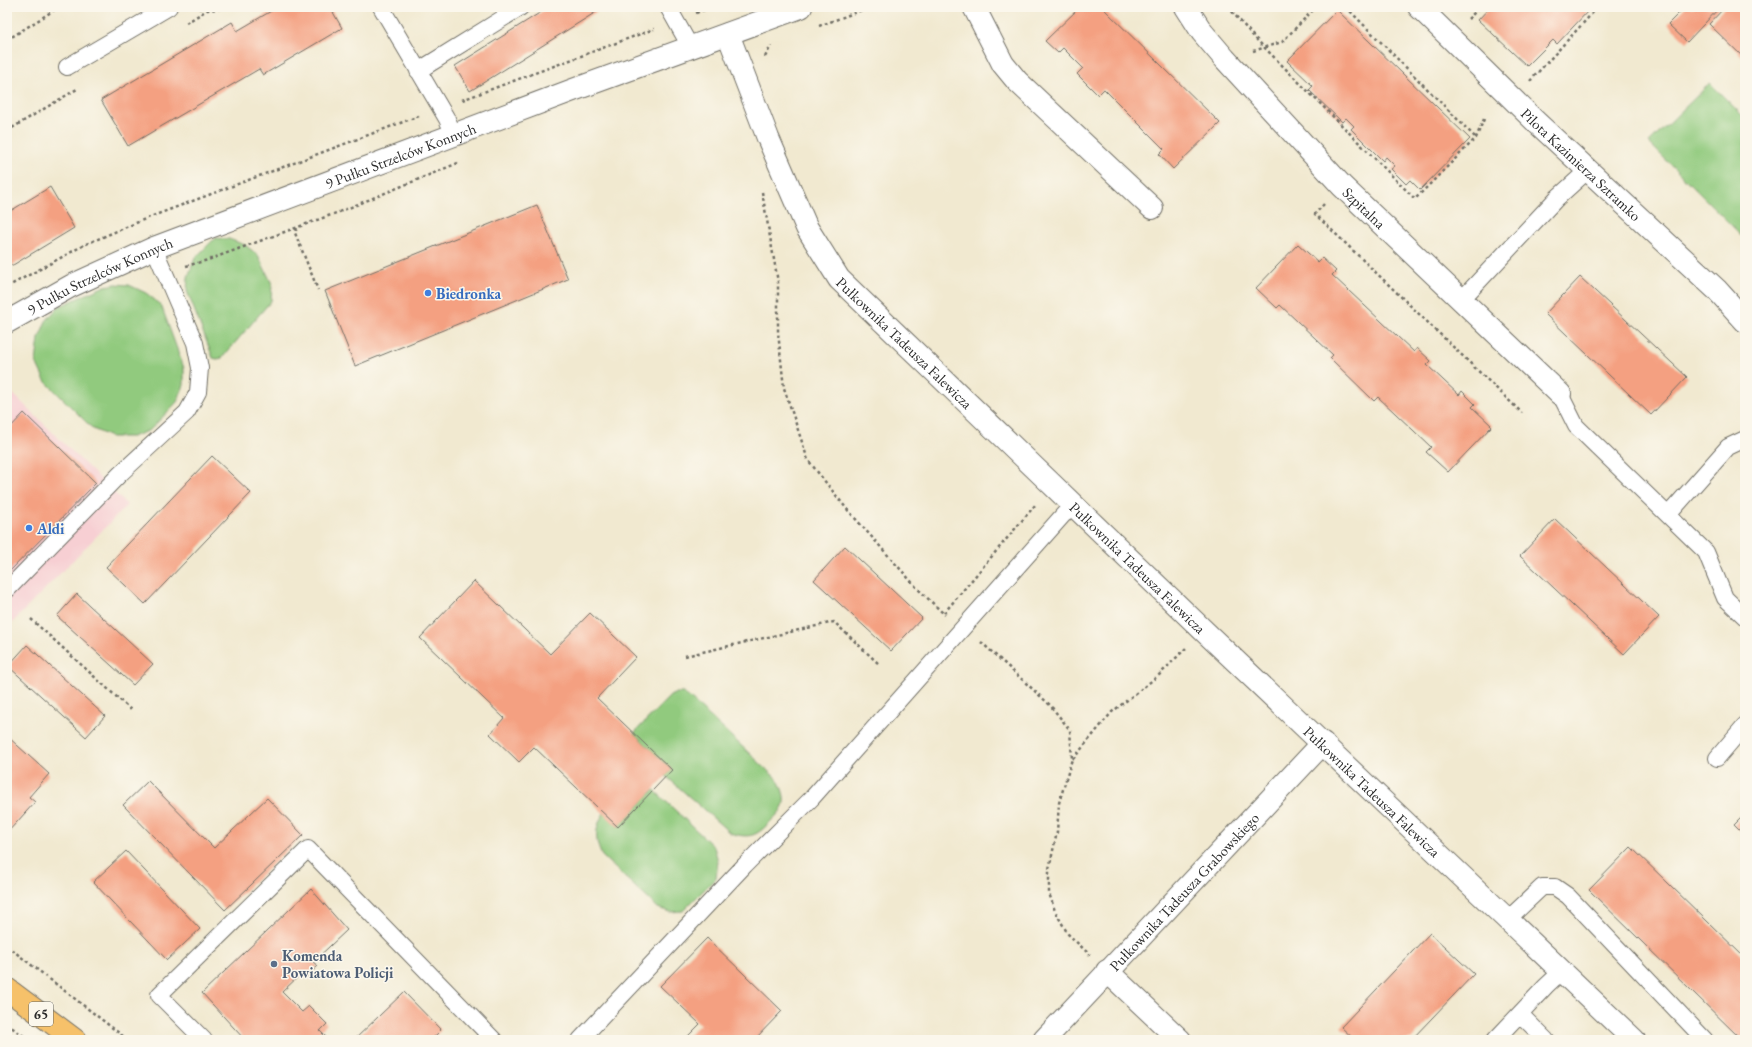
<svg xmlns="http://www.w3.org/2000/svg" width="1752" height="1047" font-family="'EB Garamond',serif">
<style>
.built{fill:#f7cfd3}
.green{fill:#91ca7e;stroke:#5e7a54}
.building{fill:#f4a081}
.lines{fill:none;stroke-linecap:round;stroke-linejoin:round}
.lane-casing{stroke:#706e65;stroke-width:18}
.street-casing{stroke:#706e65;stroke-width:24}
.primary-casing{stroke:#706e65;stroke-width:24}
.path{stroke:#706e65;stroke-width:2.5;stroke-dasharray:3 3;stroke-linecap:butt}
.lane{stroke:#fff;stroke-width:16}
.street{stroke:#fff;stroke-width:22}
.primary{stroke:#f6c16b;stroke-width:22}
.shop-dot{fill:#3f7fe0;stroke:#fbf7ec;stroke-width:1.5}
.service-dot{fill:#5c6f8a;stroke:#fbf7ec;stroke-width:1.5}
.labels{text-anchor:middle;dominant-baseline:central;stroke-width:3;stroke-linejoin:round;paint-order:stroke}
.shield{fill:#fbf7ec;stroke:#696865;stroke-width:1}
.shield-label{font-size:14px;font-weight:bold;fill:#2b2b2b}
.street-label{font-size:15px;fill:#2b2b2b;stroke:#fbf7ec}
.shop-label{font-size:15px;font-weight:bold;fill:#366cbe;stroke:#fbf7ec;text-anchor:start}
.service-label{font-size:15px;font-weight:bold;fill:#4e5e75;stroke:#fbf7ec;text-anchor:start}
</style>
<rect width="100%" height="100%" fill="#fbf7ec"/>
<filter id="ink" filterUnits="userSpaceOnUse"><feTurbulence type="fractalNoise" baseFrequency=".025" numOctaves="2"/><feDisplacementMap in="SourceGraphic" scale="8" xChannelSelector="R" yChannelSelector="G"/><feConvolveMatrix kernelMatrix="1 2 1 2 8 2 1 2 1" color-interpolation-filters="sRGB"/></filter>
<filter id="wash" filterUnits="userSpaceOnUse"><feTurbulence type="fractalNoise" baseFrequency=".012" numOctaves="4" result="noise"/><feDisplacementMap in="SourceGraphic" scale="16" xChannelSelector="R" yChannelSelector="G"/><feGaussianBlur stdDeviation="0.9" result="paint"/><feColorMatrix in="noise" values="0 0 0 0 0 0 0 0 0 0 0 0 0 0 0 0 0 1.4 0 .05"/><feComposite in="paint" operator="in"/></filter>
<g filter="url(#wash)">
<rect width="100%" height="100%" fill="#f1e9d0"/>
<path class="built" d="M 7,388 L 127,505 L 7,628 Z"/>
<path class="green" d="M 1710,83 L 1745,118 L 1745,239 L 1649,143 Z
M 215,238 L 229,239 L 245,245 L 258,255 L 272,284 L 271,301 L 222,358 L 217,359 L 213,358 L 187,291 L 188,277 L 195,258 Z
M 116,284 L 129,285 L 146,293 L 161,305 L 184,368 L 184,385 L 177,402 L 150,430 L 132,437 L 111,437 L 93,429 L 45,381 L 36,362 L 39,338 L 46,321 L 58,307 L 105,286 Z
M 676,693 L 683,693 L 690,698 L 778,780 C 788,800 786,807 771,821 C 757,836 750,839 730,833 L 666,776 L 672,770 L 634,733 L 670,696 Z
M 654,790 L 714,847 L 718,861 L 716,878 L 683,911 L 670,912 L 658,908 L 602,856 C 595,841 594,828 604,813 L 618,827 Z"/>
<g id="blocks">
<path class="building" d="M 278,7 L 330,7 L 342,28 L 263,75 L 259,69 L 128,146 L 101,100 L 232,22 L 237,31 Z
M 549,7 L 604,7 L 470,91 L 455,66 Z
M 1080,7 L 1102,7 L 1220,123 L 1173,169 L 1159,154 L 1164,149 L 1104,89 L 1098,95 L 1077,74 L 1083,68 L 1063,48 L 1058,53 L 1045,41 Z
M 1490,7 L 1586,7 L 1589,10 L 1557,44 L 1553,40 L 1527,66 L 1478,20 Z
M 1685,7 L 1720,7 L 1687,42 L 1668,24 Z
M 1725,7 L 1745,7 L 1745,59 L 1709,24 Z
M 1337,10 L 1470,139 L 1420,190 L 1410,180 L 1406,184 L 1391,169 L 1395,166 L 1386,157 L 1383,161 L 1351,129 L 1354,126 L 1346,118 L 1342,122 L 1309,90 L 1313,86 L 1287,61 Z
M 50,187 L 74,228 L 13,265 L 7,265 L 7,213 Z
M 537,205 L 568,279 L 355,366 L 325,291 Z
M 1298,244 L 1318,262 L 1322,258 L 1336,271 L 1332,275 L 1414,352 L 1417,348 L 1431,361 L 1427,365 L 1459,395 L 1462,391 L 1475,404 L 1472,407 L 1492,426 L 1448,472 L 1426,452 L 1431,447 L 1378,397 L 1374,401 L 1330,358 L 1333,355 L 1280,305 L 1277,308 L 1256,288 Z
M 1580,277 L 1687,377 L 1651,415 L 1545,314 Z
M 24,413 L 96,483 L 7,574 L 7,431 Z
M 212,456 L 251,493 L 145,604 L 106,567 Z
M 1555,519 L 1659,617 L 1624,654 L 1520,556 Z
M 845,546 L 922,618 L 891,651 L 814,580 Z
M 474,581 L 550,654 L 590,613 L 636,657 L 597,698 L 672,770 L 618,827 L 534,747 L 519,762 L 490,734 L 504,718 L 420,638 Z
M 77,594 L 153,664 L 133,685 L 57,616 Z
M 27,645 L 105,716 L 86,737 L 8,666 Z
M 7,736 L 49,774 L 29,797 L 35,802 L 7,833 Z
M 148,781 L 214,848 L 267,798 L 303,835 L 225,910 L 123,805 Z
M 1745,814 L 1745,836 L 1734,825 Z
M 1631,847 L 1745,958 L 1745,1040 L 1742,1040 L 1589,890 Z
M 126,851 L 200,929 L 167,960 L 93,882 Z
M 311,889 L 347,930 L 313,962 L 318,966 L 306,977 L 302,973 L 282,992 L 302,1012 L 309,1006 L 327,1024 L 320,1031 L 329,1040 L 245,1040 L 202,993 Z
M 1430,933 L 1474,974 L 1411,1040 L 1355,1040 L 1341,1027 Z
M 707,938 L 782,1011 L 754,1040 L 684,1040 L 700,1024 L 660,986 Z
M 404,992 L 441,1030 L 431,1040 L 354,1040 Z"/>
</g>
</g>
<g filter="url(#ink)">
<use href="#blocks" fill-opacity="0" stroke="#706e65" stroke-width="1"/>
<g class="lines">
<defs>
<path id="lane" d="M 381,7 L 447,119 L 454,135
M 668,7 L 691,48
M 67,67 L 169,7
M 418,71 L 521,7
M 1462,299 L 1557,198 L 1588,170
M 1560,394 L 1576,426 L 1706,552 L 1725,598 L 1745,617
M 1668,515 L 1728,447 L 1745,439
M 7,590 L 121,473 L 187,412 L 198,392 L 200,368 L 195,343 L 154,248
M 1717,758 L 1745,725
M 1507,920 L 1542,887 L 1555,887 L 1568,896 L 1705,1040
M 1520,1014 L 1546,1040
M 204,1040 L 159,995 L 308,849 L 494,1040
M 580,1040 L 745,865 L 812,798 L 1072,505
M 1495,1040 L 1546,986 L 1562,971"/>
<g id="street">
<path d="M 974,7 L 1003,64 L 1017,81 L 1152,208"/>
<path id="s1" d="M 1186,7 L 1202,32 L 1225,59 L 1342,186 L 1560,394"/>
<path id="s2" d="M 1419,7 L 1535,121 L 1717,290 L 1745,321"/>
<path id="s3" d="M 728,34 L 768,138 L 807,228 L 839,279 L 1204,631 L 1634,1040"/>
<path id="s4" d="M 7,322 L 71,286 L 154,248 L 573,90 L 801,7"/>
<path d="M 1107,971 L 1180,1040"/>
<path id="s5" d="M 1044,1040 L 1323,743"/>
</g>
<path id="primary" d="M 7,989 L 75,1040"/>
</defs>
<use href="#lane" class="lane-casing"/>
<use href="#street" class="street-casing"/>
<use href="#primary" class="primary-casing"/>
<path class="path" d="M 199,7 L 203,13
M 1228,7 L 1254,37 L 1415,199 L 1476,138 L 1484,119
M 1346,7 L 1476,138
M 696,13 L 712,7
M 1468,19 L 1480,7
M 186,23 L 207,10 L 239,7
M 819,26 L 870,7
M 7,40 L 59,7
M 1253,51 L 1282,42 L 1316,7
M 765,57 L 771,46
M 1530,81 L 1598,7
M 462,100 L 654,29
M 7,131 L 77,89
M 762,192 L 778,282 L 778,332 L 784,388 L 808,460 L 846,508 L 917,588 L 945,615
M 1324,204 L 1315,214 L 1522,413
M 297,228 L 295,233 L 318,290
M 186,266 L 208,260 L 339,212 L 458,163
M 7,287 L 86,244 L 150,217 L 419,116
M 944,613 L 1036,504
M 31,619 L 131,710
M 981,642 L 1050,705 L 1070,730 L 1072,759 L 1059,803 L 1057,832 L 1049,869 L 1049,893 L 1055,911 L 1068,934 L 1090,955
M 685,656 L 834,622 L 879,664
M 1073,759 L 1112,712 L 1159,675 L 1186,648
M 7,946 L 128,1040
M 7,1024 L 29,1040"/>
<use href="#lane" class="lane"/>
<use href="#street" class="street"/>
<use href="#primary" class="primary"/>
</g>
</g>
<g class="shop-dot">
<circle cx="428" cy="293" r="4"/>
<circle cx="29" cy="528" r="4"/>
</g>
<circle class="service-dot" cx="274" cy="964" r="4"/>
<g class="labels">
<rect class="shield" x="29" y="1002" width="24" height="24" rx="3"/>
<g class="shield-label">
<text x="41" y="1014">65</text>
</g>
<g class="street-label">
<text stroke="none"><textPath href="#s4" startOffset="428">9 Pułku Strzelców Konnych</textPath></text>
<text stroke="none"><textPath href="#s2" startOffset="226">Pilota Kazimierza Sztramko</textPath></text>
<text stroke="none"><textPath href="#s1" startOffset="269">Szpitalna</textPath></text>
<text stroke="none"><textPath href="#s4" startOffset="104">9 Pułku Strzelców Konnych</textPath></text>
<text stroke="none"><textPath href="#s3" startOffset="361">Pułkownika Tadeusza Falewicza</textPath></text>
<text stroke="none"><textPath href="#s3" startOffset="685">Pułkownika Tadeusza Falewicza</textPath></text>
<text stroke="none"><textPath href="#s3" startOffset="1009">Pułkownika Tadeusza Falewicza</textPath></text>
<text stroke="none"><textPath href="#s5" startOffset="204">Pułkownika Tadeusza Grabowskiego</textPath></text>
</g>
<g class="shop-label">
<text x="436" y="293">Biedronka</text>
<text x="37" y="528">Aldi</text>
</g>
<g class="service-label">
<text x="282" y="955">Komenda<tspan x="282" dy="17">Powiatowa Policji</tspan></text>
</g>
</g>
<rect width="1752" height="1047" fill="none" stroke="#fbf7ec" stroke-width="24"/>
</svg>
